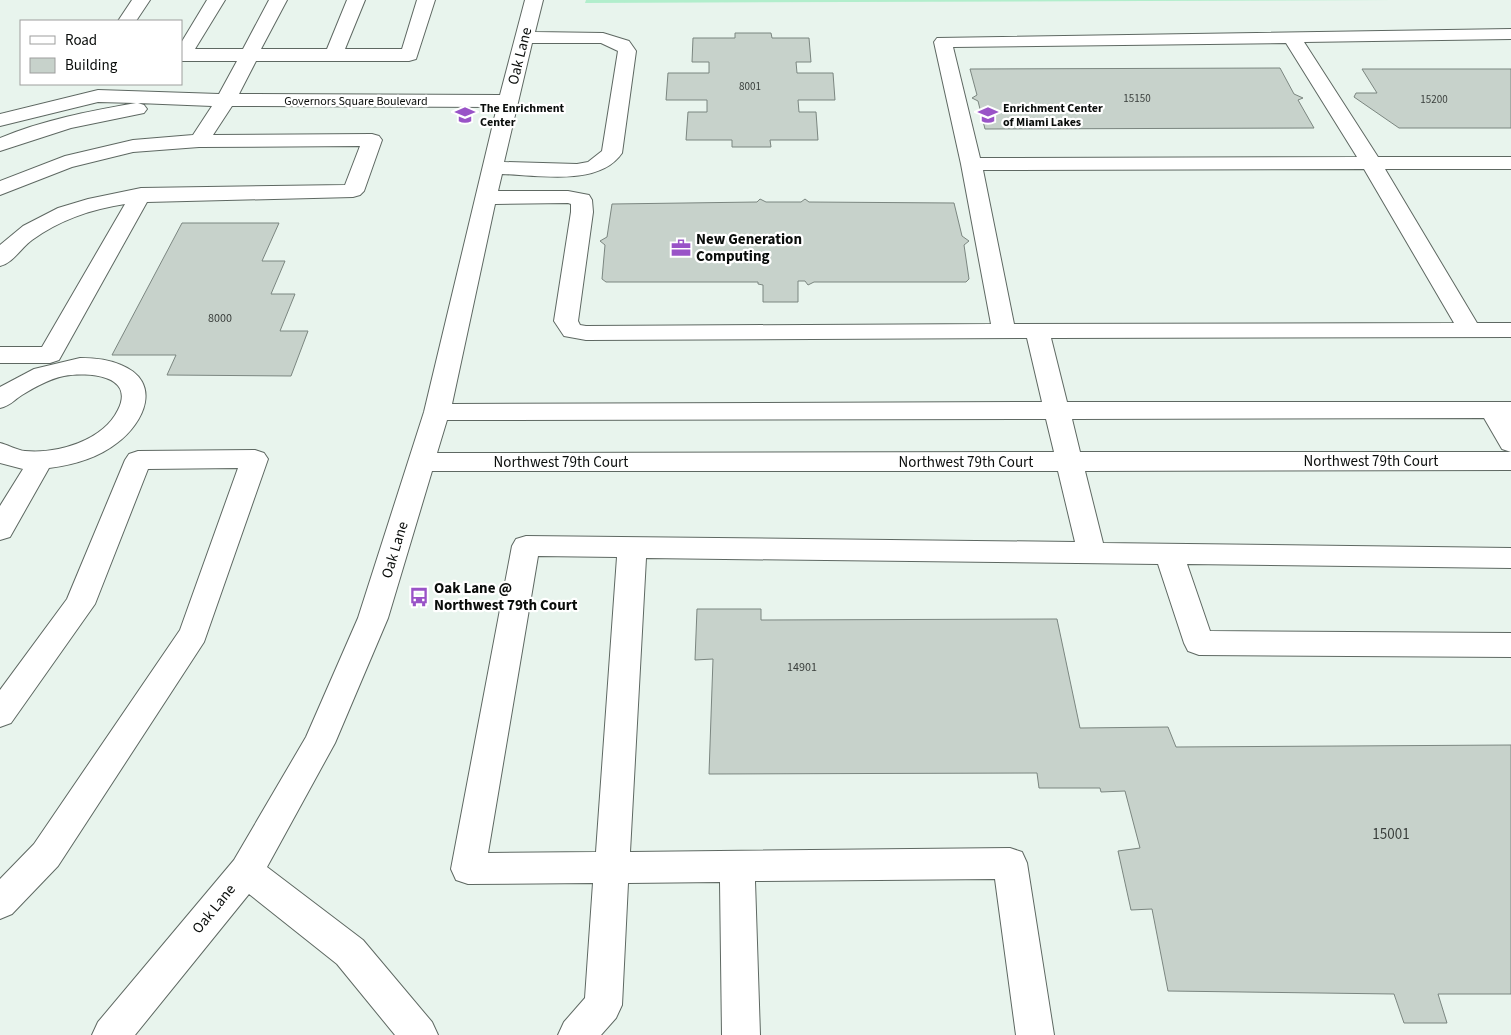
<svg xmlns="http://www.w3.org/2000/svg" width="1511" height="1035" font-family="'Source Sans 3',sans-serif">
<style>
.green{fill:#b1eecc}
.building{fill:#c7d2cb;stroke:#7b8680}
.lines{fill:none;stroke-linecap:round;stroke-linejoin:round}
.minor-casing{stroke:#5e6862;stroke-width:2}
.minor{fill:#fff;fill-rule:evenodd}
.labels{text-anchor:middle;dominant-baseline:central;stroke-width:4.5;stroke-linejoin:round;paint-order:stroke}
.far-number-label{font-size:11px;fill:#393e3b}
.far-street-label{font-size:12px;fill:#0a0d0b;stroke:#fff}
.far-poi-label{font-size:12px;font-weight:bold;fill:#0a0d0b;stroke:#fff;text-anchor:start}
.number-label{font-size:12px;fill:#393e3b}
.street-label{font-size:15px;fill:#0a0d0b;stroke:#fff}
.poi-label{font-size:15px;font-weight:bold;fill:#0a0d0b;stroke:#fff;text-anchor:start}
.near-number-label{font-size:15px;fill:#393e3b}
</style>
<rect width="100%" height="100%" fill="#e8f4ed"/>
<path class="green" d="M 586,0 L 1395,0 L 585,3 Z"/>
<path class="building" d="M 735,33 L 771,33 L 772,38 L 809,38 L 811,62 L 796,62 L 797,73 L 833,73 L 835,100 L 798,100 L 799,112 L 816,112 L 818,140 L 770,140 L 771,147 L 732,147 L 732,140 L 686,140 L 688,112 L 707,112 L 707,100 L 666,100 L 668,73 L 709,73 L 709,62 L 692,62 L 693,38 L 735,38 Z
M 1280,68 L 1294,94 L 1303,98 L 1298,100 L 1314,128 L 985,129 L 978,101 L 972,98 L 977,95 L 970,69 Z
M 1362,69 L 1511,69 L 1511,128 L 1399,128 L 1354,97 L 1356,93 L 1377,93 Z
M 760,199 L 766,202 L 801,202 L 805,199 L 809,202 L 954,203 L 962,236 L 969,241 L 964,245 L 969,279 L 966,282 L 814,282 L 808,285 L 805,281 L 798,281 L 798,302 L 763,302 L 763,285 L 758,284 L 758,282 L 606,282 L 602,279 L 605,245 L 600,241 L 607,237 L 612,204 L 757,202 Z
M 182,223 L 279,223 L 262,261 L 285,261 L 271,294 L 295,294 L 280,331 L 308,331 L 291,376 L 167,375 L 176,355 L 112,355 Z
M 697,609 L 761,609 L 761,620 L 1057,619 L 1080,728 L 1168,727 L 1176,747 L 1511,745 L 1511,994 L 1438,994 L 1447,1023 L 1404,1023 L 1394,994 L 1168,991 L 1152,909 L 1131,910 L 1118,851 L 1140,848 L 1125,791 L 1101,792 L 1100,788 L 1039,788 L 1037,773 L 709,774 L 713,659 L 695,660 Z"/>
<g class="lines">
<defs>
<path id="minor" d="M 132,0 L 150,0 L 136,21 L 118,21 Z
M 207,0 L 225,0 L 195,49 L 243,49 L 269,0 L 287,0 L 261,49 L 327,49 L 347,0 L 365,0 L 345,49 L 402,49 L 417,0 L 435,0 L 416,59 L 409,61 L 256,61 L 239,94 L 500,95 L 525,0 L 543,0 L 535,32 L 603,33 L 629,41 L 636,51 L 622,153 C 599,187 538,175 502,174 L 498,191 L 568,191 L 589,195 L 592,200 L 593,212 L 578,321 L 580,325 L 586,326 L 991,324 L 961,164 L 934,42 L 937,38 L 1511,29 L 1511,39 L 1304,42 L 1378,157 L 1511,157 L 1511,169 L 1385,169 L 1477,323 L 1511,323 L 1511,337 L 1051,338 L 1067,402 L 1511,402 L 1511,452 L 1502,449 L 1484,418 L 1072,419 L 1080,452 L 1511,452 L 1511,470 L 1085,471 L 1103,543 L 1511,548 L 1511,568 L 1187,564 L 1210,631 L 1511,633 L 1511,657 L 1199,655 L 1188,651 L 1184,643 L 1158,564 L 646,558 L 630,852 L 1010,848 L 1022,852 L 1027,863 L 1054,1035 L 1016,1035 L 995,879 L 755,881 L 760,1035 L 722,1035 L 720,882 L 628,883 L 622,1005 L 616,1018 L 601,1035 L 558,1035 L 564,1022 L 585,998 L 593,883 L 468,884 L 456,880 L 451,869 L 512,546 L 516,539 L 526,536 L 1075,542 L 1058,471 L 432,471 L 388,618 L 335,743 L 267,867 L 363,940 L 432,1022 L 438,1035 L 395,1035 L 337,964 L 249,894 L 135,1035 L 92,1035 L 98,1022 L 234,860 L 306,737 L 358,618 L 424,412 L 497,107 L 232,106 L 213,135 L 372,134 L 379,136 L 382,140 L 364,191 L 360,195 L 353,197 L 147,202 L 59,360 L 50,363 L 0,363 L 0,347 L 42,347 L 125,204 C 92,209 59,220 32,240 C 21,248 13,263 0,266 L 0,245 L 23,226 L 58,208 L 88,199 L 141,188 L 345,185 L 360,146 L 199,147 L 133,152 L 72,167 L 0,195 L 0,181 L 65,156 L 133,140 L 193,135 L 212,106 L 138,103 L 144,105 L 147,109 L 144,113 L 71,128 L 0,151 L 0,138 C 43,120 90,111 136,103 L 98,102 L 0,126 L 0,114 L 98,90 L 219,94 L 237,61 L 181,61 L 181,43 ZM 532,43 L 601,43 L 618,51 L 602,151 L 588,162 L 577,164 L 504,162 ZM 1286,43 L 1357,157 L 980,158 L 953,47 ZM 1364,169 L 1454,323 L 1014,324 L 983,170 ZM 568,203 L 571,204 L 571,212 L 554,321 L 564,336 L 586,340 L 1027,338 L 1042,402 L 452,404 L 495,204 ZM 1046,419 L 1054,452 L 437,453 L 447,420 ZM 538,556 L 617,557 L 596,852 L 488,853 Z
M 80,358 C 94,358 108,359 121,365 C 163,382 144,423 117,443 C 98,458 73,465 49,468 L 10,537 L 0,540 L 0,506 L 23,469 L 0,463 L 0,443 C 9,445 16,450 25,451 C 57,454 103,441 118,410 C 136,374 86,372 64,376 C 49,379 35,387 22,395 C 14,400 10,406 0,408 L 0,387 L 34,369 Z
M 255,450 L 264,453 L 268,459 L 204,642 L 58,866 L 12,914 L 0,919 L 0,879 L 34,844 L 180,630 L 238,468 L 148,469 L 95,604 L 11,723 L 0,727 L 0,690 L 67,599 L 125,460 L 129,454 L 138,451 Z"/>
</defs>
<use href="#minor" class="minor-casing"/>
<use href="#minor" class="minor"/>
</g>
<defs>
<symbol id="school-bare" viewBox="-9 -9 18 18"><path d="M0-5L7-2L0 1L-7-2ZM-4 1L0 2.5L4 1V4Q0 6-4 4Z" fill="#9953c7" stroke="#fff" stroke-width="2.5" paint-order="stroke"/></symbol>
<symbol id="office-bare" viewBox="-9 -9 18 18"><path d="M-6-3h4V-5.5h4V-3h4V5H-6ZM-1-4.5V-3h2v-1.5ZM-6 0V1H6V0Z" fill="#9953c7" stroke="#fff" stroke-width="2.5" paint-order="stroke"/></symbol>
<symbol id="bus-bare" viewBox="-9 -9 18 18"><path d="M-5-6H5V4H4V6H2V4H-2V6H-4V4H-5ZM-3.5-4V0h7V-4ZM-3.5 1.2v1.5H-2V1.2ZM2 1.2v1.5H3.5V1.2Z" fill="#9953c7" stroke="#fff" stroke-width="2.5" paint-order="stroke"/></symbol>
</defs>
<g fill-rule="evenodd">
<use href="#school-bare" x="451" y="101" width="28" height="28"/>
<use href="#school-bare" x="974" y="101" width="28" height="28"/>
<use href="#office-bare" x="667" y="234" width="28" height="28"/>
<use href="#bus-bare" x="405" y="583" width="28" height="28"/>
</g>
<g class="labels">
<g class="far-number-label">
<text x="750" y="86">8001</text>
<text x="1137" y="98">15150</text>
<text x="1434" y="99">15200</text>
</g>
<g class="far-street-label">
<text x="356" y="101">Governors Square Boulevard</text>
</g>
<g class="far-poi-label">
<text x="480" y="108">The Enrichment<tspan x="480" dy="14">Center</tspan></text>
<text x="1003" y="108">Enrichment Center<tspan x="1003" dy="14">of Miami Lakes</tspan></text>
</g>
<g class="number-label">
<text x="220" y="318">8000</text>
<text x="802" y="667">14901</text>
</g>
<g class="street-label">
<text transform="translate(520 56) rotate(-76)">Oak Lane</text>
<text x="1371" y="461">Northwest 79th Court</text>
<text x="561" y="462">Northwest 79th Court</text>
<text x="966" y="462">Northwest 79th Court</text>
<text transform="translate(395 550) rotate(-73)">Oak Lane</text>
<text transform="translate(214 909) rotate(-51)">Oak Lane</text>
</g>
<g class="poi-label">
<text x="696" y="239">New Generation<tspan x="696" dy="17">Computing</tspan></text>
<text x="434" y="588">Oak Lane @<tspan x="434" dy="17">Northwest 79th Court</tspan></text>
</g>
<g class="near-number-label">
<text x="1391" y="834">15001</text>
</g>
</g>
<rect x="20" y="20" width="162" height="65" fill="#ffffff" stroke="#9d9e9d"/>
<rect x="30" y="36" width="25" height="8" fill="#ffffff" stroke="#9d9e9d"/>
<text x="65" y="45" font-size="15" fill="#0a0d0b">Road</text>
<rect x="30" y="58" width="25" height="15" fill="#c7d2cb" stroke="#9d9e9d"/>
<text x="65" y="70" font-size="15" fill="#0a0d0b">Building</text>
</svg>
